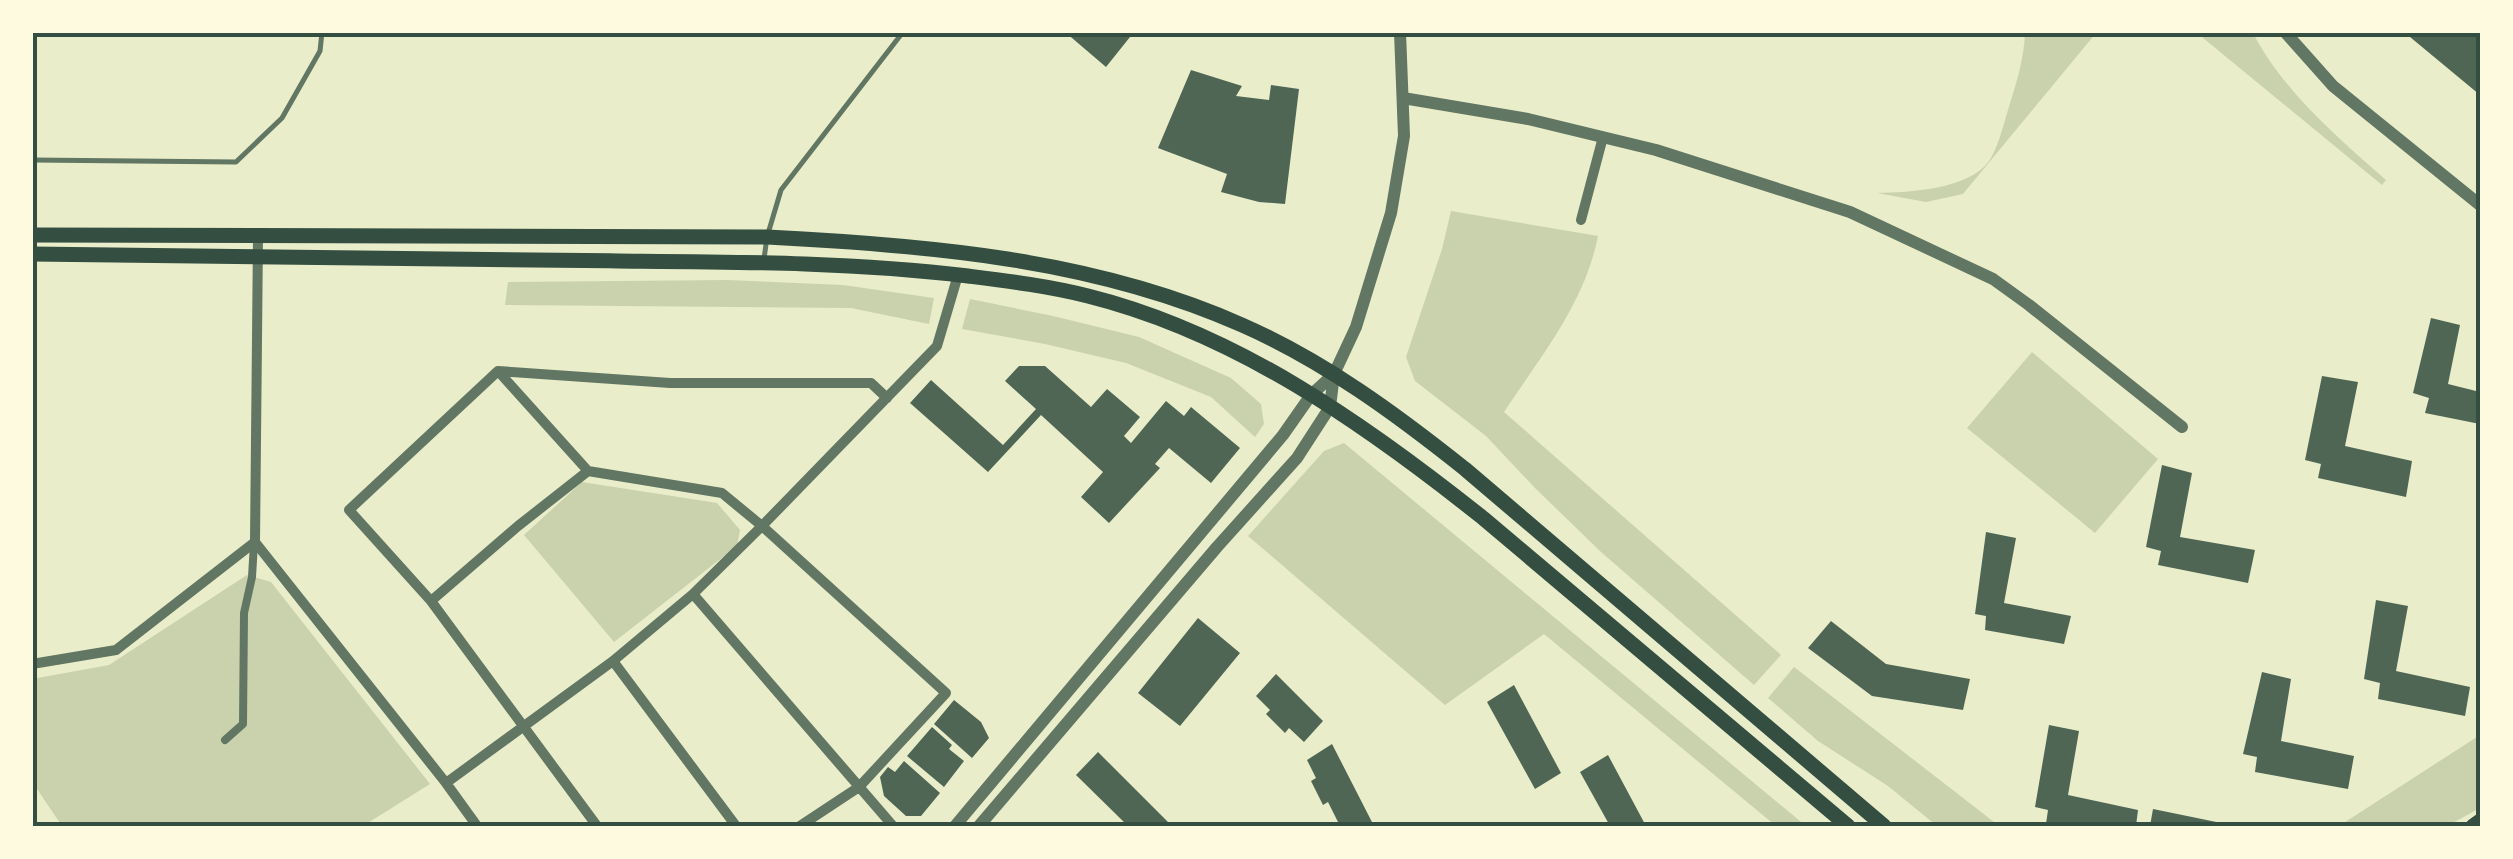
<svg xmlns="http://www.w3.org/2000/svg" width="2513" height="859" font-family="'Noto Sans',sans-serif">
<style>
.green{fill:#cad2ad}
.building{fill:#4f6655}
.lines{fill:none;stroke-linecap:round;stroke-linejoin:round}
.service{stroke:#617663;stroke-width:5}
.pedestrian{stroke:#617663;stroke-width:8}
.minor{stroke:#617663;stroke-width:10}
.tertiary{stroke:#617663;stroke-width:12}
.primary{stroke:#344e41;stroke-width:15}
.neatline{fill:none;stroke:#344e41;stroke-width:4}
</style>
<rect width="100%" height="100%" fill="#e9edc9"/>
<path class="green" d="M 2025,33 L 2096,33 L 1963,194 L 1926,202 L 1877,193 C 1909,192 1968,190 1989,161 C 1998,148 2003,126 2008,110 C 2016,84 2024,60 2025,33 Z
M 2197,33 L 2253,33 C 2283,91 2338,138 2386,180 L 2382,185 Z
M 1451,211 L 1598,236 C 1585,303 1541,356 1504,412 L 1781,655 L 1754,685 L 1601,552 L 1535,488 L 1486,436 L 1415,381 L 1406,357 L 1442,249 Z
M 727,280 L 843,285 L 934,298 L 929,324 L 851,308 L 505,305 L 508,282 Z
M 970,299 L 1053,316 L 1139,337 L 1231,378 L 1261,404 L 1264,424 L 1255,437 L 1211,397 L 1126,363 L 1045,344 L 962,329 Z
M 2032,352 L 2158,459 L 2095,533 L 1967,428 Z
M 1344,443 L 1806,826 L 1776,826 L 1544,634 L 1445,705 L 1248,536 L 1324,451 Z
M 582,482 L 717,503 L 740,530 L 737,546 L 614,642 L 524,535 Z
M 247,575 L 271,582 L 430,784 L 363,826 L 62,826 L 33,783 L 32,679 L 109,665 Z
M 1794,667 L 1985,815 L 1999,826 L 1937,826 L 1888,786 L 1818,741 L 1768,698 Z
M 2480,735 L 2480,808 L 2447,826 L 2339,826 Z"/>
<path class="building" d="M 1065,32 L 1134,32 L 1106,67 Z
M 2404,32 L 2480,32 L 2480,95 Z
M 1191,70 L 1242,86 L 1236,96 L 1269,100 L 1271,85 L 1299,89 L 1285,204 L 1259,202 L 1221,192 L 1227,174 L 1158,148 Z
M 2431,318 L 2460,325 L 2448,384 L 2480,392 L 2480,424 L 2425,413 L 2429,398 L 2413,393 Z
M 1019,366 L 1045,366 L 1091,407 L 1107,389 L 1140,417 L 1124,436 L 1131,443 L 1166,401 L 1184,416 L 1191,407 L 1240,448 L 1211,483 L 1169,448 L 1155,464 L 1160,468 L 1109,523 L 1081,497 L 1103,472 L 1041,415 L 988,472 L 910,403 L 931,380 L 1003,445 L 1036,409 L 1005,381 Z
M 2322,376 L 2358,382 L 2345,446 L 2412,461 L 2406,497 L 2318,478 L 2321,464 L 2305,460 Z
M 2162,465 L 2192,473 L 2180,537 L 2255,550 L 2248,583 L 2158,565 L 2161,551 L 2146,547 Z
M 1986,532 L 2016,538 L 2004,603 L 2071,616 L 2064,644 L 1985,630 L 1986,616 L 1975,614 Z
M 2376,600 L 2408,606 L 2396,671 L 2470,687 L 2465,716 L 2378,699 L 2380,683 L 2364,679 Z
M 1198,618 L 1240,653 L 1180,726 L 1138,693 Z
M 1831,621 L 1886,664 L 1970,679 L 1963,710 L 1872,696 L 1808,648 Z
M 2262,672 L 2291,679 L 2281,741 L 2354,756 L 2348,789 L 2255,772 L 2257,757 L 2243,754 Z
M 1276,674 L 1323,721 L 1304,742 L 1289,728 L 1285,733 L 1266,714 L 1270,710 L 1256,696 Z
M 1514,685 L 1561,773 L 1535,789 L 1487,702 Z
M 954,700 L 981,722 L 989,738 L 972,758 L 934,724 Z
M 2049,725 L 2079,731 L 2068,795 L 2138,810 L 2136,826 L 2059,826 L 2046,824 L 2048,810 L 2035,807 Z
M 932,727 L 952,745 L 949,749 L 964,761 L 944,787 L 907,756 Z
M 1332,744 L 1374,826 L 1340,826 L 1328,802 L 1323,805 L 1311,781 L 1316,778 L 1307,760 Z
M 1098,752 L 1170,824 L 1168,826 L 1128,826 L 1076,775 Z
M 1608,755 L 1646,826 L 1610,826 L 1580,772 Z
M 904,761 L 940,793 L 921,816 L 906,816 L 884,796 L 880,777 L 888,767 L 895,772 Z
M 2153,809 L 2231,825 L 2231,826 L 2150,826 Z"/>
<g class="lines">
<path class="service" d="M 32,160 L 236,162 L 282,118 L 320,51 L 322,32
M 764,259 L 767,237 L 781,190 L 903,32"/>
<path class="pedestrian" d="M 225,740 L 243,724 L 244,613 L 252,577 L 254,543"/>
<path class="minor" d="M 1581,220 L 1603,137
M 498,371 L 588,471
M 255,542 L 446,783 L 477,826
M 255,542 L 258,236
M 693,594 L 893,826
M 431,601 L 349,510 L 498,371 L 670,383 L 871,383 L 887,398
M 613,661 L 736,826
M 32,664 L 116,650 L 255,542
M 446,783 L 613,661 L 693,594 L 762,526 L 937,346 L 958,275
M 597,826 L 431,601 L 518,526 L 588,471 L 722,493 L 762,526 L 946,693 L 859,787 L 800,826"/>
<path class="tertiary" d="M 2285,32 L 2333,86 L 2480,205
M 1403,98 L 1528,119 L 1656,150 L 1850,212 L 1993,279 L 2029,305 L 2182,427
M 955,826 L 1283,435 L 1311,395 L 1334,374
M 979,826 L 1217,547 L 1297,458 L 1330,407 L 1334,374 L 1356,327 L 1391,213 L 1404,136 L 1400,32"/>
<path class="primary" d="M 32,235 L 767,237 C 927,245 1094,259 1242,325 C 1324,361 1396,414 1465,469 L 1884,826
M 32,254 C 228,256 423,258 618,261 C 735,262 852,262 968,276 C 1008,281 1049,286 1088,296 C 1236,333 1365,424 1483,518 L 1848,826
M 2473,826 L 2480,821"/>
</g>
<rect width="2513" height="859" fill="none" stroke="#fefae0" stroke-width="70"/>
<rect x="35" y="35" width="2443" height="789" class="neatline"/>
</svg>
